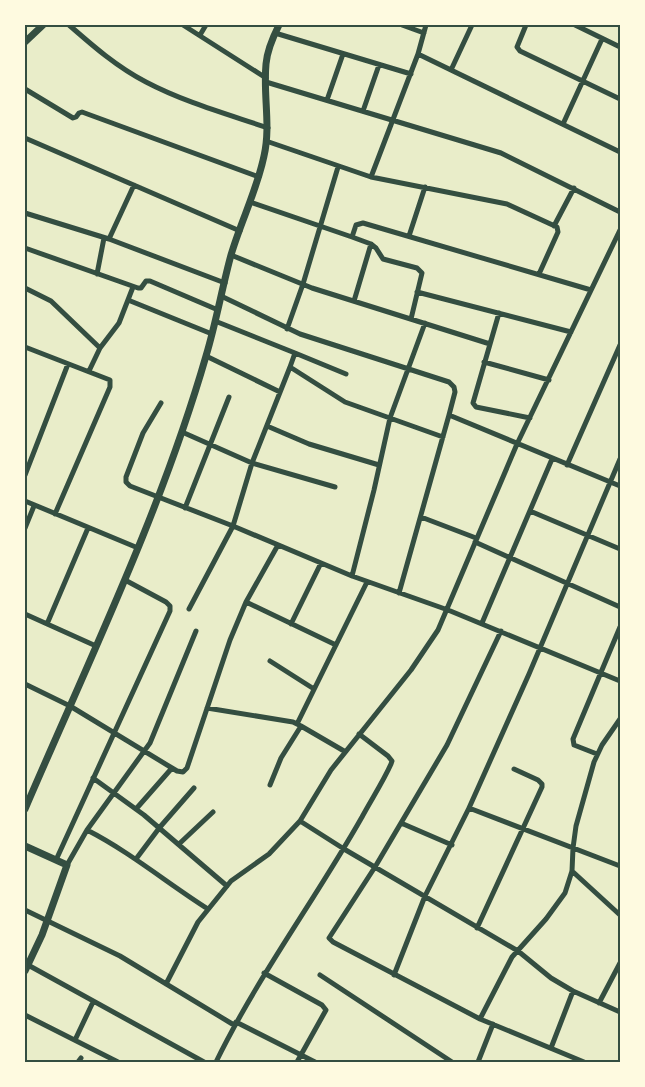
<svg xmlns="http://www.w3.org/2000/svg" width="645" height="1087" font-family="'Alegreya Sans',sans-serif">
<style>
.lines{fill:none;stroke-linecap:round;stroke-linejoin:round}
.minor{stroke:#344e41;stroke-width:5}
.tertiary{stroke:#344e41;stroke-width:7}
.neatline{fill:none;stroke:#344e41;stroke-width:2}
</style>
<rect width="100%" height="100%" fill="#e9edc9"/>
<g class="lines">
<path class="minor" d="M 69,25 C 93,46 117,67 146,82 C 184,102 227,114 268,128
M 183,25 L 266,78
M 402,25 L 424,33
M 526,25 L 517,47 L 520,51 L 620,99
M 575,25 L 620,47
M 275,33 L 411,74
M 200,35 L 206,25
M 418,54 L 620,152
M 451,70 L 472,25
M 266,82 L 501,153 L 620,212
M 25,89 L 73,118 L 76,117 L 79,113 L 82,112 L 259,177
M 327,100 L 343,54
M 363,111 L 379,65
M 563,124 L 602,39
M 25,138 L 240,231
M 266,141 L 371,177 L 418,54 L 426,25
M 371,177 L 507,204 L 557,227 L 558,232 L 539,274
M 250,202 L 352,237 L 356,225 L 363,223 L 591,290
M 25,213 L 109,239 L 225,283
M 554,226 L 574,188
M 620,230 L 517,444 L 438,630 L 411,670 L 331,770 L 300,821 L 344,849 L 518,951 L 551,978 L 573,991 L 620,1012
M 409,236 L 425,187
M 352,237 L 371,244 L 376,248 L 383,259 L 417,268 L 422,273 L 411,319
M 109,239 L 134,185
M 25,248 L 138,288 L 141,288 L 146,281 L 150,281 L 218,310
M 231,255 L 312,288 L 490,344
M 97,274 L 104,238
M 25,288 L 51,301 L 100,348
M 417,292 L 571,332
M 221,296 L 300,334 L 449,382 L 454,387 L 455,392 L 449,415
M 128,300 L 212,334
M 354,301 L 371,244
M 499,313 L 473,403 L 476,407 L 530,418
M 215,321 L 295,353 L 290,367 L 345,402 L 443,437
M 287,329 L 303,284 L 338,167
M 25,347 L 110,380 L 110,387 L 55,514
M 295,353 L 346,374
M 206,356 L 280,392
M 484,362 L 549,380
M 89,371 L 100,348 L 119,323 L 133,287
M 161,403 L 143,433 L 126,477 L 126,482 L 130,486 L 233,526 L 352,576 L 448,610 L 620,681
M 267,426 L 309,444 L 379,465
M 182,432 L 252,463 L 335,487
M 567,465 L 620,345
M 25,475 L 68,364
M 25,501 L 138,548
M 185,508 L 229,397
M 530,511 L 620,549
M 421,517 L 476,538
M 25,528 L 34,506
M 475,542 L 620,607
M 352,576 L 374,490 L 390,418 L 425,323
M 399,593 L 449,415 L 620,486
M 246,602 L 336,645
M 189,609 L 233,526 L 252,463 L 290,367
M 25,614 L 96,646
M 482,623 L 552,459
M 47,624 L 88,528
M 291,624 L 321,563
M 501,631 L 447,745 L 375,867 L 329,938 L 333,942 L 480,1019 L 584,1062
M 270,661 L 314,689
M 25,684 L 70,706 L 177,771 L 183,772 L 187,768 L 230,640 L 246,602 L 278,545
M 207,708 L 293,722 L 301,726 L 344,751
M 297,724 L 367,582
M 597,754 L 574,745 L 573,739 L 620,627
M 93,778 L 144,815 L 227,886
M 270,785 L 281,758 L 301,726
M 469,808 L 620,866
M 136,809 L 172,768
M 401,823 L 452,845
M 87,830 C 130,852 167,883 208,909
M 179,844 L 213,812
M 136,859 L 160,827 L 194,788
M 56,860 L 170,611 L 170,606 L 166,602 L 125,580
M 67,865 L 87,830 L 150,743 L 196,631
M 572,871 L 620,915
M 25,910 L 120,956 L 234,1025
M 477,928 L 542,787 L 542,784 L 538,780 L 514,769
M 28,965 L 204,1062
M 264,973 L 322,1005 L 326,1010 L 297,1062
M 320,975 L 452,1062
M 394,975 L 425,896 L 469,808 L 529,674 L 620,459
M 166,984 L 198,922 L 231,881 L 269,854 L 300,821
M 599,1003 L 620,963
M 25,1015 L 118,1062
M 480,1019 L 512,957 L 546,919 L 565,893 L 572,871 L 573,848 L 576,826 L 594,762 L 602,745 L 620,719
M 236,1022 L 315,1062
M 75,1040 L 93,1002
M 551,1048 L 573,991
M 78,1062 L 81,1058
M 216,1062 C 258,976 315,900 362,817 C 371,800 383,782 391,764 L 392,761 L 388,756 L 359,734
M 478,1062 L 493,1024"/>
<path class="tertiary" d="M 25,42 L 43,25
M 25,809 C 89,660 161,512 206,356 C 216,323 222,288 231,255 C 241,221 257,190 264,156 C 271,126 263,95 266,64 C 267,51 273,37 279,25
M 25,846 L 67,865 L 42,935 L 25,971"/>
</g>
<rect width="645" height="1087" fill="none" stroke="#fefae0" stroke-width="52"/>
<rect x="26" y="26" width="593" height="1035" class="neatline"/>
</svg>
